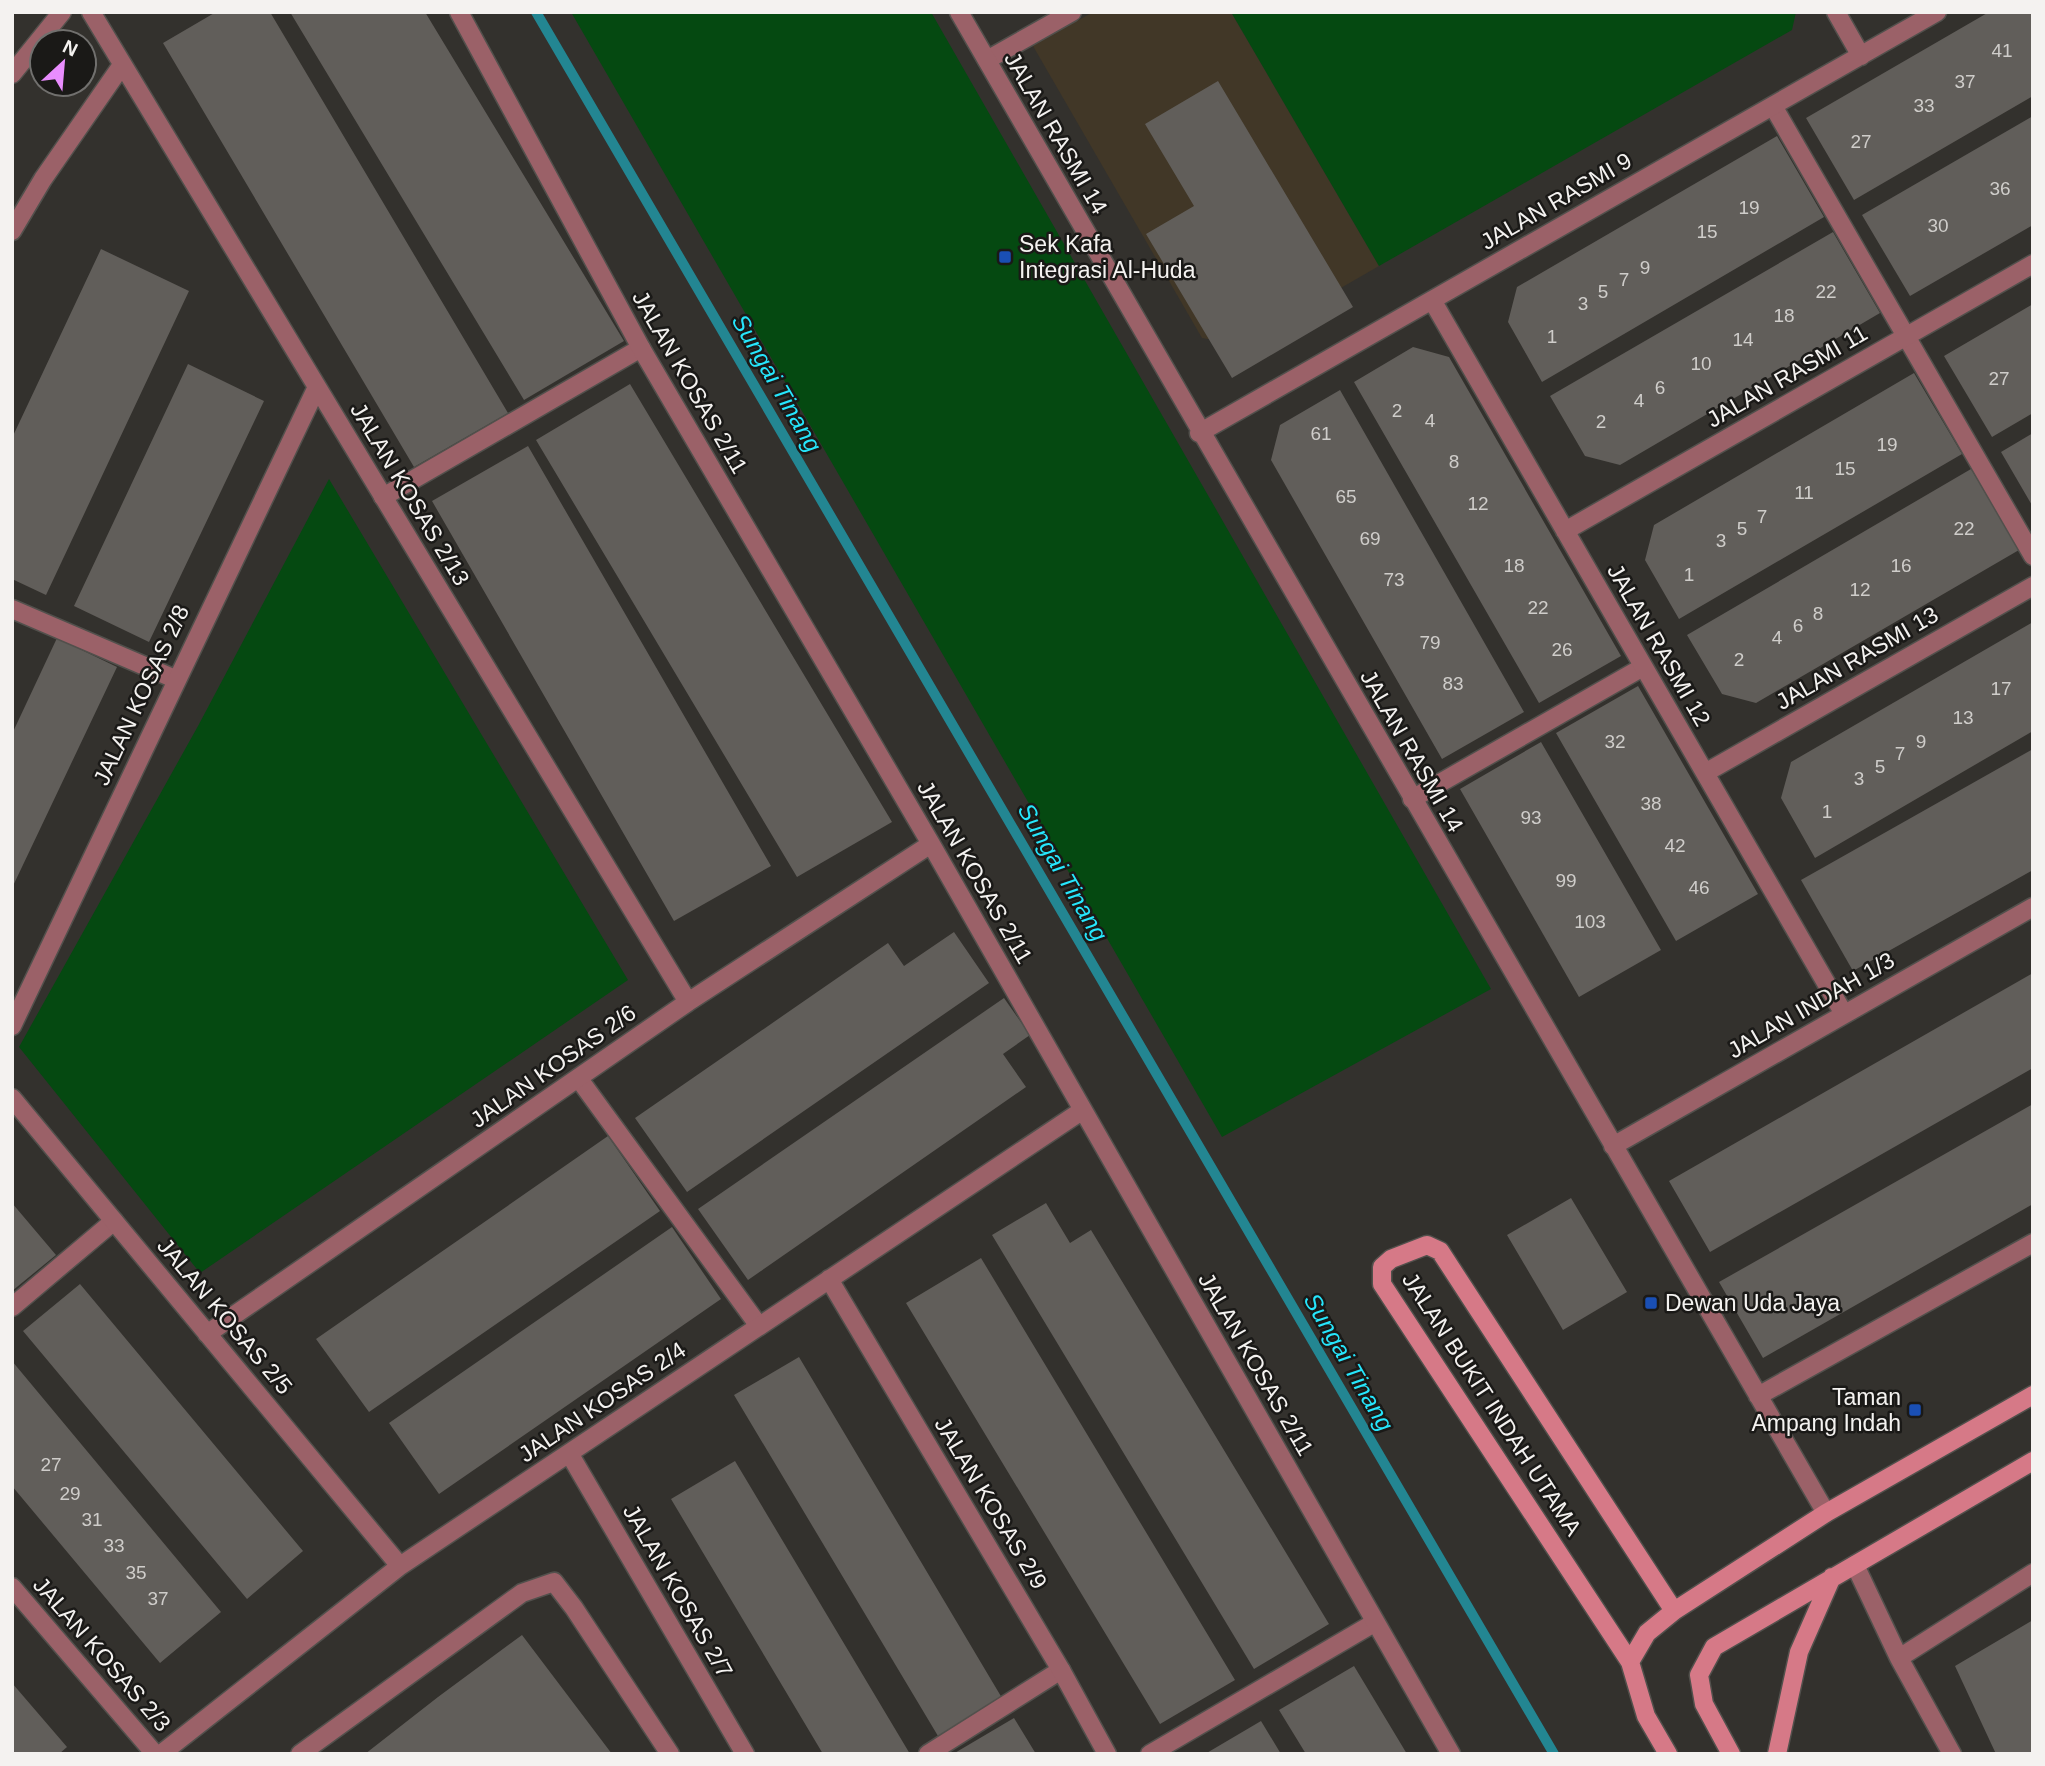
<svg xmlns="http://www.w3.org/2000/svg" width="2045" height="1766" font-family="Helvetica,sans-serif">
<style>
.education{fill:#413727}
.green{fill:#054911}
.lines{fill:none;stroke-linecap:round;stroke-linejoin:round}
.stream{stroke:#238692;stroke-width:10}
.building{fill:#615e5a}
.lane-casing{stroke:#52504c;stroke-width:21}
.street-casing{stroke:#52504c;stroke-width:21}
.secondary-casing{stroke:#52504c;stroke-width:21}
.lane{stroke:#9b6168;stroke-width:18}
.street{stroke:#9b6168;stroke-width:18}
.secondary{stroke:#d67987;stroke-width:18}
.transit-dot{fill:#1a4fb4;stroke:#1a1917;stroke-width:2.5}
.labels{text-anchor:middle;dominant-baseline:central;stroke-width:5;stroke-linejoin:round;paint-order:stroke}
.number-label{font-size:19px;fill:#cfcdca}
.street-label{font-size:23px;fill:#f4f2f0;stroke:#1a1917}
.poi-label{font-size:23px;fill:#f4f2f0;stroke:#1a1917;text-anchor:start}
.water-label{font-size:24px;font-style:italic;fill:#26e6fc;stroke:#1a1917}
</style>
<rect width="100%" height="100%" fill="#33312d"/>
<path class="education" d="M 1093,12 L 1231,12 L 1379,266 L 1242,345 L 1202,338 L 1033,46 Z"/>
<path class="green" d="M 571,12 L 931,12 L 1491,989 L 1222,1137 Z
M 1231,12 L 1796,12 L 1792,30 L 1379,266 Z
M 329,479 L 628,980 L 200,1273 L 19,1047 L 198,726 Z"/>
<g class="lines">
<path class="stream" d="M 536,12 L 1554,1754"/>
</g>
<path class="building" d="M 216,12 L 270,12 L 508,413 L 414,467 L 163,43 Z
M 290,12 L 425,12 L 624,341 L 524,400 Z
M 1989,12 L 2033,12 L 2033,96 L 1854,200 L 1806,118 Z
M 1218,81 L 1353,307 L 1232,378 L 1146,234 L 1194,206 L 1145,124 Z
M 2033,116 L 2033,225 L 1910,296 L 1862,215 Z
M 1777,136 L 1824,217 L 1542,382 L 1508,322 L 1517,287 Z
M 1833,232 L 1880,313 L 1620,465 L 1585,456 L 1550,396 Z
M 101,249 L 189,291 L 46,595 L 12,579 L 12,438 Z
M 2033,304 L 2033,413 L 1992,437 L 1944,356 Z
M 1413,347 L 1449,357 L 1621,656 L 1539,703 L 1354,382 Z
M 188,364 L 264,401 L 149,642 L 74,606 Z
M 1914,373 L 1962,454 L 1679,619 L 1645,560 L 1654,525 Z
M 630,384 L 892,822 L 797,877 L 536,440 Z
M 1340,390 L 1524,712 L 1442,759 L 1271,460 L 1280,425 Z
M 2033,433 L 2033,507 L 2001,452 Z
M 528,446 L 771,866 L 674,921 L 432,501 Z
M 1971,469 L 2019,550 L 1756,703 L 1722,694 L 1687,635 Z
M 2033,622 L 2033,731 L 1815,858 L 1781,798 L 1791,762 Z
M 57,638 L 117,667 L 12,888 L 12,734 Z
M 1638,686 L 1758,894 L 1676,941 L 1556,733 Z
M 1541,742 L 1661,950 L 1579,997 L 1460,789 Z
M 2033,749 L 2033,870 L 1853,971 L 1801,880 Z
M 954,932 L 989,983 L 687,1192 L 635,1118 L 888,943 L 904,966 Z
M 2033,973 L 2033,1068 L 1710,1252 L 1669,1181 Z
M 1004,998 L 1030,1035 L 1003,1054 L 1026,1087 L 748,1280 L 698,1209 Z
M 2033,1104 L 2033,1204 L 1763,1358 L 1719,1282 Z
M 608,1136 L 660,1211 L 369,1412 L 316,1339 Z
M 1571,1198 L 1627,1292 L 1563,1330 L 1507,1235 Z
M 12,1203 L 56,1255 L 12,1291 Z
M 1046,1203 L 1070,1243 L 1091,1230 L 1329,1624 L 1254,1669 L 992,1235 Z
M 672,1227 L 721,1299 L 439,1494 L 389,1423 Z
M 981,1258 L 1235,1680 L 1160,1724 L 906,1303 Z
M 80,1284 L 303,1551 L 247,1599 L 23,1331 Z
M 799,1357 L 1002,1698 L 938,1736 L 734,1395 Z
M 12,1361 L 221,1612 L 160,1663 L 12,1486 Z
M 735,1461 L 910,1754 L 823,1754 L 671,1499 Z
M 2033,1620 L 2033,1754 L 1996,1754 L 1955,1666 Z
M 522,1635 L 612,1754 L 365,1754 L 438,1697 Z
M 1354,1666 L 1407,1754 L 1306,1754 L 1279,1710 Z
M 12,1683 L 67,1747 L 59,1754 L 12,1754 Z
M 1014,1718 L 1036,1754 L 953,1754 Z
M 1261,1721 L 1281,1754 L 1205,1754 Z"/>
<g class="lines">
<defs>
<path id="lane" d="M 987,60 L 1072,12
M 1773,106 L 2033,556
M 383,497 L 641,348
M 12,609 L 175,679
M 1412,799 L 1643,667
M 579,1079 L 759,1326
M 12,1307 L 114,1221
M 1855,1565 L 1899,1658 L 2033,1573
M 1899,1658 L 1952,1754
M 300,1754 L 522,1593 L 554,1582 L 574,1608 L 670,1754
M 928,1754 L 1061,1670
M 1150,1754 L 1374,1623"/>
<path id="street" d="M 91,12 L 688,1002
M 459,12 L 641,348 L 931,844 L 1451,1754
M 959,12 L 1826,1513
M 1836,12 L 1861,56
M 12,74 L 62,12
M 12,231 L 43,179 L 122,65
M 1432,300 L 1844,1014
M 1199,433 L 1937,12
M 1565,531 L 2033,264
M 1705,773 L 2033,586
M 12,1026 L 317,387
M 12,1098 L 400,1566
M 1613,1146 L 2033,907
M 829,1279 L 1061,1670 L 1107,1754
M 207,1334 L 688,1002 L 931,844
M 1758,1396 L 2033,1243
M 569,1453 L 745,1754
M 12,1587 L 155,1754
M 161,1754 L 400,1566 L 1083,1110"/>
<path id="secondary" d="M 1630,1662 L 1647,1633 L 1674,1611 L 1826,1513 L 2033,1395
M 1668,1754 L 1646,1716 L 1630,1662 L 1382,1284 L 1382,1267 L 1391,1259 L 1427,1245 L 1440,1251 L 1674,1611
M 1731,1754 L 1704,1704 L 1699,1675 L 1714,1647 L 2033,1461
M 1777,1754 L 1799,1652 L 1832,1577"/>
</defs>
<use href="#lane" class="lane-casing"/>
<use href="#street" class="street-casing"/>
<use href="#secondary" class="secondary-casing"/>
<use href="#lane" class="lane"/>
<use href="#street" class="street"/>
<use href="#secondary" class="secondary"/>
</g>
<g class="transit-dot">
<rect x="998" y="250" width="14" height="14" rx="3.5"/>
<rect x="1644" y="1296" width="14" height="14" rx="3.5"/>
<rect x="1908" y="1403" width="14" height="14" rx="3.5"/>
</g>
<g class="labels">
<g class="number-label">
<text x="2002" y="50">41</text>
<text x="1965" y="81">37</text>
<text x="1924" y="105">33</text>
<text x="1861" y="141">27</text>
<text x="2000" y="188">36</text>
<text x="1749" y="207">19</text>
<text x="1938" y="225">30</text>
<text x="1707" y="231">15</text>
<text x="1645" y="267">9</text>
<text x="1624" y="279">7</text>
<text x="1603" y="291">5</text>
<text x="1826" y="291">22</text>
<text x="1583" y="303">3</text>
<text x="1784" y="315">18</text>
<text x="1552" y="336">1</text>
<text x="1743" y="339">14</text>
<text x="1701" y="363">10</text>
<text x="1999" y="378">27</text>
<text x="1660" y="387">6</text>
<text x="1639" y="400">4</text>
<text x="1397" y="410">2</text>
<text x="1430" y="420">4</text>
<text x="1601" y="421">2</text>
<text x="1321" y="433">61</text>
<text x="1887" y="444">19</text>
<text x="1454" y="461">8</text>
<text x="1845" y="468">15</text>
<text x="1804" y="492">11</text>
<text x="1346" y="496">65</text>
<text x="1478" y="503">12</text>
<text x="1762" y="516">7</text>
<text x="1742" y="528">5</text>
<text x="1964" y="528">22</text>
<text x="1370" y="538">69</text>
<text x="1721" y="540">3</text>
<text x="1514" y="565">18</text>
<text x="1901" y="565">16</text>
<text x="1689" y="574">1</text>
<text x="1394" y="579">73</text>
<text x="1860" y="589">12</text>
<text x="1538" y="607">22</text>
<text x="1818" y="613">8</text>
<text x="1798" y="625">6</text>
<text x="1777" y="637">4</text>
<text x="1430" y="642">79</text>
<text x="1562" y="649">26</text>
<text x="1739" y="659">2</text>
<text x="1453" y="683">83</text>
<text x="2001" y="688">17</text>
<text x="1963" y="717">13</text>
<text x="1615" y="741">32</text>
<text x="1921" y="741">9</text>
<text x="1900" y="753">7</text>
<text x="1880" y="766">5</text>
<text x="1859" y="778">3</text>
<text x="1651" y="803">38</text>
<text x="1827" y="811">1</text>
<text x="1531" y="817">93</text>
<text x="1675" y="845">42</text>
<text x="1566" y="880">99</text>
<text x="1699" y="887">46</text>
<text x="1590" y="921">103</text>
<text x="51" y="1464">27</text>
<text x="70" y="1493">29</text>
<text x="92" y="1519">31</text>
<text x="114" y="1545">33</text>
<text x="136" y="1572">35</text>
<text x="158" y="1598">37</text>
</g>
<g class="street-label">
<text transform="translate(1056 133) rotate(60)">JALAN RASMI 14</text>
<text transform="translate(1556 201) rotate(-30)">JALAN RASMI 9</text>
<text transform="translate(1787 376) rotate(-30)">JALAN RASMI 11</text>
<text transform="translate(690 382) rotate(60)">JALAN KOSAS 2/11</text>
<text transform="translate(410 494) rotate(59)">JALAN KOSAS 2/13</text>
<text transform="translate(1659 645) rotate(60)">JALAN RASMI 12</text>
<text transform="translate(1857 658) rotate(-30)">JALAN RASMI 13</text>
<text transform="translate(141 695) rotate(-65)">JALAN KOSAS 2/8</text>
<text transform="translate(1412 751) rotate(60)">JALAN RASMI 14</text>
<text transform="translate(975 872) rotate(60)">JALAN KOSAS 2/11</text>
<text transform="translate(1811 1005) rotate(-30)">JALAN INDAH 1/3</text>
<text transform="translate(553 1066) rotate(-35)">JALAN KOSAS 2/6</text>
<text transform="translate(225 1316) rotate(50)">JALAN KOSAS 2/5</text>
<text transform="translate(1256 1364) rotate(60)">JALAN KOSAS 2/11</text>
<text transform="translate(602 1402) rotate(-34)">JALAN KOSAS 2/4</text>
<text transform="translate(1492 1404) rotate(57)">JALAN BUKIT INDAH UTAMA</text>
<text transform="translate(991 1503) rotate(59)">JALAN KOSAS 2/9</text>
<text transform="translate(678 1591) rotate(60)">JALAN KOSAS 2/7</text>
<text transform="translate(102 1654) rotate(49)">JALAN KOSAS 2/3</text>
</g>
<g class="poi-label">
<text x="1019" y="244">Sek Kafa<tspan x="1019" dy="26">Integrasi Al-Huda</tspan></text>
<text x="1665" y="1303">Dewan Uda Jaya</text>
<text x="1901" y="1397" text-anchor="end">Taman<tspan x="1901" dy="26">Ampang Indah</tspan></text>
</g>
<g class="water-label">
<text transform="translate(777 383) rotate(60)">Sungai Tinang</text>
<text transform="translate(1063 872) rotate(60)">Sungai Tinang</text>
<text transform="translate(1349 1362) rotate(60)">Sungai Tinang</text>
</g>
</g>
<rect width="2045" height="1766" fill="none" stroke="#f4f2f0" stroke-width="28"/>
<g transform="translate(63 63) rotate(26)"><circle r="33" fill="#1a1917" stroke="#71706e" stroke-width="2"/>
<path d="M0-5L12 26L0 18L-12 26Z" fill="#e98dfe"/>
<text y="-10" font-size="19" font-weight="bold" text-anchor="middle" fill="#f4f2f0">N</text>
</g>
</svg>
